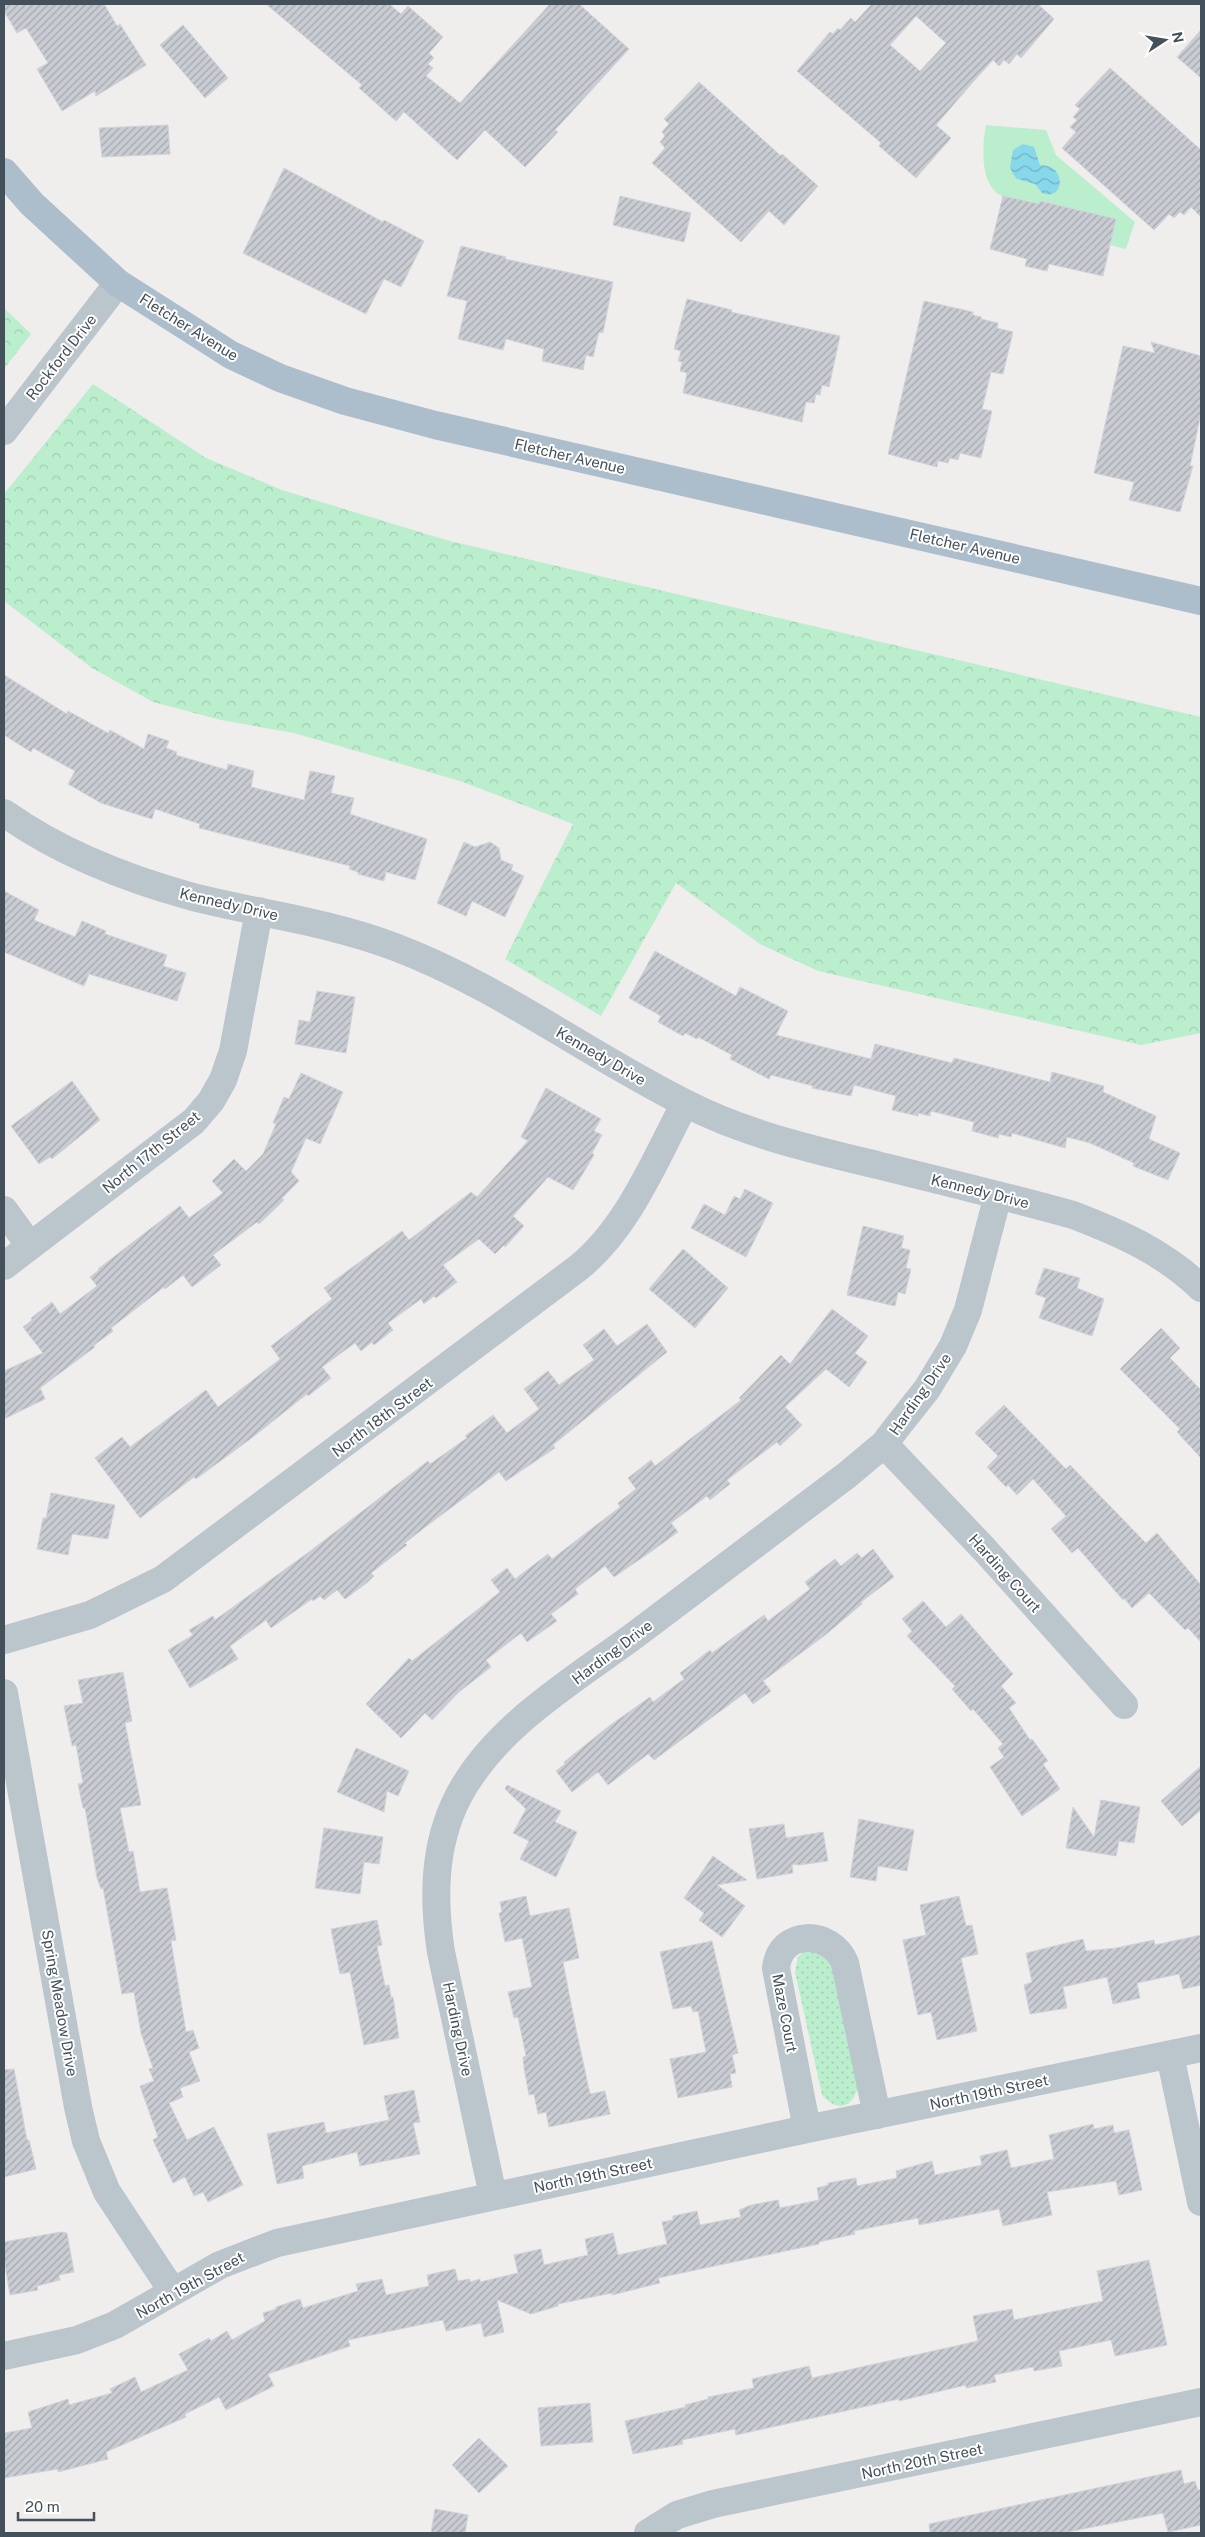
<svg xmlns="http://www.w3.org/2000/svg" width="1205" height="2537" font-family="'Public Sans',sans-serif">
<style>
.grass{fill:#baeecd}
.park{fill:url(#park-crowns)}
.garden{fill:url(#garden-dots)}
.water{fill:url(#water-waves)}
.building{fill:url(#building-hatch);stroke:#d1d3d9;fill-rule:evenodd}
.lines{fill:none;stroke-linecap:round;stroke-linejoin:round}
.minor{stroke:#bbc5cc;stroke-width:28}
.major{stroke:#acbdcc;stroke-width:28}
.labels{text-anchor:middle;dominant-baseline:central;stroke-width:4;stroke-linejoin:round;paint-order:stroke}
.street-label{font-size:15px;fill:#45515a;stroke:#fff}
</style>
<defs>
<pattern id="park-crowns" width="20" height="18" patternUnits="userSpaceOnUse" patternTransform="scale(1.25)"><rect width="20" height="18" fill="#baeecd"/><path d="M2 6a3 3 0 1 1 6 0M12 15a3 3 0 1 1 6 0" fill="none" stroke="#a1ceb2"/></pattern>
<pattern id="garden-dots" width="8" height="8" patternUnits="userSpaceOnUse" patternTransform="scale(1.25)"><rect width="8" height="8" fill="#baeecd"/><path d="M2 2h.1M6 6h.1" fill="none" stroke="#a1ceb2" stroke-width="1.8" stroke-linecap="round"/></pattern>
<pattern id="water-waves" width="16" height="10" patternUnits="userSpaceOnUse" patternTransform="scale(1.25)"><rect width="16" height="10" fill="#87d8eb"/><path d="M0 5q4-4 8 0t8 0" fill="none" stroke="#70b2c1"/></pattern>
<pattern id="building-hatch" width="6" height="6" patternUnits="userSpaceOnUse" patternTransform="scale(1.25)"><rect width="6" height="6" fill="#c9ccd2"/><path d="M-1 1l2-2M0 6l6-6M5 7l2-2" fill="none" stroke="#a5a8ad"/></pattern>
</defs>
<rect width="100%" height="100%" fill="#f0eded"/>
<path class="grass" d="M 986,125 L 1046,130 L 1056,155 L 1135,222 L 1126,249 L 1110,245 L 1078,213 L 1079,210 L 1041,201 L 1039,204 C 1028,202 1015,201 1004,197 C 979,187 982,146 986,125 Z"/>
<path class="park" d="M 4,308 L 31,334 L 4,369 Z
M 93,384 L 206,458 L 282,490 L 446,540 L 1201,717 L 1201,1033 L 1141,1045 L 818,971 L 760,944 L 676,883 L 601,1016 L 505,959 L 573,824 L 460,781 L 294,733 L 221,720 L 153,702 L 92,668 L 4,601 L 4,494 Z"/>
<path class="garden" d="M 818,1950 L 833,1963 L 858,2088 C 851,2109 837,2112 822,2095 L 795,1972 L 798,1957 L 805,1951 Z"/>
<path class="water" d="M 1023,144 L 1034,147 L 1040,165 C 1067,164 1065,202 1042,193 L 1035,184 L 1017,179 L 1013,174 L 1010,167 L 1013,150 Z"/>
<path class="building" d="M 4,4 L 104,4 L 117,26 L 120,24 L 146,65 L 96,96 L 95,91 L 62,111 L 37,69 L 48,63 L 26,28 L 17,33 L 4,11 Z
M 266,4 L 389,4 L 401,14 L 408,6 L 443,37 L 429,53 L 434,58 L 428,64 L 433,68 L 426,76 L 460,103 L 550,4 L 579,4 L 629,49 L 555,130 L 558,132 L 525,167 L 485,130 L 457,160 L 404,112 L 396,121 L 359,88 L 362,85 Z
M 872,4 L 1038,4 L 1054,19 L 1021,58 L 1017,54 L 1009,64 L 1004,60 L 999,66 L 993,60 L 973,82 L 936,125 L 951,138 L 916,178 L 879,146 L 881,143 L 797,71 L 830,32 L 833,34 L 838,28 L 840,30 L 851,18 L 855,22 ZM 916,16 L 946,43 L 920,71 L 890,45 Z
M 183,25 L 228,78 L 205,98 L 160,45 Z
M 1201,30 L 1201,78 L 1177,57 Z
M 1110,68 L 1201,150 L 1201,217 L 1191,207 L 1184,215 L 1180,212 L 1174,218 L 1169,214 L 1154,230 L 1062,148 L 1076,132 L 1070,127 L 1077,120 L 1073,117 L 1080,109 L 1075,105 Z
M 699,82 L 781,156 L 782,154 L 818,186 L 784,225 L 769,211 L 741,242 L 652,163 L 665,148 L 660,142 L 665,136 L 662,132 L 669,124 L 664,119 Z
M 168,125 L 170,154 L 102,157 L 99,128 Z
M 284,168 L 383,222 L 384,220 L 424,241 L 401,287 L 384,279 L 366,314 L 243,253 Z
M 620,196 L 691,213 L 684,242 L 613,225 Z
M 1003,196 L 1039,204 L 1040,201 L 1116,219 L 1103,276 L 1049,264 L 1047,271 L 1025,266 L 1027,259 L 990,249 Z
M 461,246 L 506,257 L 505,259 L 613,282 L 603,333 L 599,332 L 593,357 L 586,355 L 583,370 L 542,361 L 544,349 L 506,339 L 503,350 L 458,339 L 467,301 L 447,296 Z
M 687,299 L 732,310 L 731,312 L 840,336 L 829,387 L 822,385 L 820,395 L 816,394 L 814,403 L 806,402 L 802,422 L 683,393 L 687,373 L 680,371 L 682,362 L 678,361 L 681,351 L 674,349 Z
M 924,301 L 973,312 L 973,315 L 981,317 L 981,319 L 998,323 L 997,328 L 1013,332 L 1003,374 L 991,372 L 982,409 L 992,411 L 981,458 L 960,453 L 958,460 L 950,458 L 948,463 L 938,461 L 937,467 L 888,454 Z
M 1151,342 L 1201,356 L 1201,413 L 1190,466 L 1193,466 L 1180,512 L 1129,500 L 1134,482 L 1094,473 L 1123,346 L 1155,353 Z
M 4,675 L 67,714 L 68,711 L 108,733 L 110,730 L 144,749 L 148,734 L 169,741 L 166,748 L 177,752 L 176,755 L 227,770 L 228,764 L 254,771 L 251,787 L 304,800 L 310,771 L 335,776 L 331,793 L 354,798 L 350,814 L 427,839 L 415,880 L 386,872 L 384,881 L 358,874 L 358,872 L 349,869 L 350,866 L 199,828 L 200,824 L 155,809 L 152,819 L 101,803 L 68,784 L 75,771 L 33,748 L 31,752 L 4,735 Z
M 464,842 L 475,847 L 490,842 L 499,848 L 501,860 L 513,865 L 511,870 L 524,876 L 505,917 L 472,901 L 466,916 L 437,903 Z
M 4,891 L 39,910 L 34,920 L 75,937 L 82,921 L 106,931 L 105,934 L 167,955 L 163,966 L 186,973 L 177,1001 L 89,974 L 84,986 L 4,952 Z
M 655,951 L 736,996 L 740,987 L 788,1011 L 776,1035 L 871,1059 L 875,1044 L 952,1063 L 954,1058 L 1050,1082 L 1052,1072 L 1104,1086 L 1103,1092 L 1156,1116 L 1149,1139 L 1180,1153 L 1168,1180 L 1133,1166 L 1134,1163 L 1090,1143 L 1067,1137 L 1065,1148 L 1012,1133 L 1011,1137 L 999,1134 L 998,1138 L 972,1131 L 974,1122 L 931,1111 L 930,1116 L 918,1113 L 918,1116 L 892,1110 L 896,1096 L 854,1085 L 851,1096 L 812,1088 L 813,1086 L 771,1075 L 769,1079 L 730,1059 L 732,1055 L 698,1037 L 697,1039 L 685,1033 L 683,1036 L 658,1022 L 661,1016 L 629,998 Z
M 317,991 L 355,997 L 346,1053 L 295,1044 L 299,1020 L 310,1022 Z
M 301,1073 L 343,1092 L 320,1144 L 306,1138 L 291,1172 L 299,1181 L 282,1198 L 284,1200 L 259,1224 L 257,1222 L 213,1255 L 221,1265 L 192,1287 L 183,1275 L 165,1289 L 164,1287 L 111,1328 L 113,1331 L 93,1346 L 95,1347 L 40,1388 L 45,1399 L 4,1419 L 4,1371 L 43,1353 L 23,1327 L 32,1320 L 31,1318 L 52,1302 L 60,1314 L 97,1286 L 90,1277 L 99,1270 L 98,1269 L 180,1206 L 189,1218 L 223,1193 L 212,1181 L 234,1159 L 246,1171 L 263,1154 L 276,1124 L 273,1123 L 284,1097 L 289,1099 Z
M 72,1081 L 100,1120 L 52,1159 L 50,1157 L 39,1164 L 11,1126 Z
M 546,1088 L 601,1119 L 594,1131 L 602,1135 L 592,1153 L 594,1155 L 573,1190 L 548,1177 L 513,1216 L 524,1226 L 505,1247 L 504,1245 L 495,1254 L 479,1239 L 443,1265 L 457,1282 L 436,1298 L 434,1296 L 424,1304 L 421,1299 L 388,1323 L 393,1330 L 374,1345 L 372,1342 L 361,1351 L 355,1343 L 322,1367 L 331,1378 L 308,1396 L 307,1394 L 253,1437 L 196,1479 L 194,1477 L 140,1518 L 95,1458 L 122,1437 L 130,1447 L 206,1390 L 218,1407 L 280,1359 L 271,1346 L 332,1299 L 324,1288 L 402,1231 L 409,1240 L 471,1192 L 477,1197 L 528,1141 L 521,1137 Z
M 745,1189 L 773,1203 L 746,1257 L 691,1228 L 704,1204 L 725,1215 L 734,1196 L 740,1199 Z
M 863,1226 L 904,1236 L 901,1248 L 910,1250 L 906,1268 L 911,1269 L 905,1294 L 898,1292 L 895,1306 L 847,1295 Z
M 683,1249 L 728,1288 L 695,1328 L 649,1289 Z
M 1044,1268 L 1080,1278 L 1077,1288 L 1104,1299 L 1092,1336 L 1039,1318 L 1046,1298 L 1035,1294 Z
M 832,1309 L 868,1336 L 855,1353 L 867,1362 L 849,1387 L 826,1369 L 785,1407 L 802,1425 L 780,1446 L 777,1442 L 727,1480 L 730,1484 L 710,1500 L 707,1496 L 671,1523 L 678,1532 L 652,1551 L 614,1577 L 605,1566 L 575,1589 L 578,1594 L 551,1614 L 557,1621 L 527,1642 L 521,1633 L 486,1660 L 491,1667 L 459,1692 L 432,1720 L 425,1713 L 401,1738 L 366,1704 L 409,1658 L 412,1661 L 500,1592 L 491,1580 L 507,1568 L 515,1579 L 548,1554 L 552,1559 L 620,1507 L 618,1503 L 636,1489 L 628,1478 L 651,1460 L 655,1466 L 741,1400 L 739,1398 L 781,1355 L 790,1364 Z
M 647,1324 L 667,1352 L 553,1445 L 555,1448 L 506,1481 L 499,1472 L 424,1528 L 405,1543 L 407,1545 L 371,1573 L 374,1576 L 368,1582 L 345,1599 L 337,1590 L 324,1600 L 320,1596 L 313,1601 L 312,1599 L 271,1628 L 266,1620 L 230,1646 L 238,1659 L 190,1688 L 168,1650 L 193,1635 L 189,1630 L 213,1616 L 215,1620 L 309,1552 L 428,1461 L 430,1464 L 467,1438 L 465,1436 L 493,1415 L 507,1433 L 539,1409 L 524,1389 L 548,1371 L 559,1385 L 594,1360 L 583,1345 L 604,1329 L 617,1346 Z
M 1161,1328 L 1180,1348 L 1170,1358 L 1201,1390 L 1201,1458 L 1177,1432 L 1180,1429 L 1120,1369 Z
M 1004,1405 L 1066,1469 L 1070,1465 L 1146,1543 L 1157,1533 L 1201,1585 L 1201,1642 L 1188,1628 L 1185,1630 L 1149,1593 L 1132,1608 L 1124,1598 L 1123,1600 L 1078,1548 L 1072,1553 L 1051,1529 L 1066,1516 L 1033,1479 L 1017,1495 L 1008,1485 L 1006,1487 L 987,1467 L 998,1456 L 975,1433 Z
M 51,1493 L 115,1505 L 108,1539 L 72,1534 L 68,1555 L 37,1549 L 43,1518 L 46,1518 Z
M 873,1549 L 894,1577 L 861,1602 L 862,1604 L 824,1636 L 763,1681 L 771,1691 L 753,1704 L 745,1693 L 654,1760 L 648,1754 L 608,1785 L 598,1772 L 572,1792 L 556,1771 L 565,1764 L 564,1762 L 609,1726 L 650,1697 L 653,1702 L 684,1679 L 680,1673 L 710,1650 L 712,1653 L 764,1615 L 768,1621 L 810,1589 L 805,1582 L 835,1559 L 841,1566 L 857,1553 L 862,1558 Z
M 923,1601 L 946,1627 L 961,1614 L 1013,1674 L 1001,1686 L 1016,1703 L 1009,1708 L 1030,1740 L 1032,1739 L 1048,1761 L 1043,1764 L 1060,1789 L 1022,1816 L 990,1767 L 1004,1757 L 998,1748 L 1003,1744 L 973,1709 L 971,1711 L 952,1689 L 955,1686 L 907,1636 L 912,1631 L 902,1619 Z
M 123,1672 L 132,1721 L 125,1723 L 141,1805 L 120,1808 L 129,1852 L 133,1851 L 140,1892 L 167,1888 L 176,1940 L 171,1941 L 186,2032 L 193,2030 L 199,2048 L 189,2052 L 200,2081 L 180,2088 L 183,2097 L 169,2103 L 187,2140 L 214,2127 L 243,2185 L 208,2202 L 203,2192 L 194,2196 L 185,2177 L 173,2183 L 153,2140 L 158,2137 L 140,2086 L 154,2081 L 149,2069 L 153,2068 L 141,2033 L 134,1992 L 122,1994 L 103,1888 L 101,1889 L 97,1878 L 85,1808 L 83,1808 L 78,1784 L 83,1783 L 76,1745 L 72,1746 L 64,1706 L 83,1703 L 78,1680 Z
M 356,1748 L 409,1771 L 398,1796 L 387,1791 L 384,1812 L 337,1792 Z
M 1201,1766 L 1201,1810 L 1182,1826 L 1161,1801 Z
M 507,1785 L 561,1811 L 555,1822 L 577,1832 L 556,1877 L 520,1859 L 529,1841 L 513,1833 L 526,1809 L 505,1789 Z
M 1101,1800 L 1140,1807 L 1134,1843 L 1119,1841 L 1116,1856 L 1066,1848 L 1073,1807 L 1094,1837 Z
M 859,1819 L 914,1830 L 907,1871 L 878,1866 L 876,1881 L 850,1877 Z
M 784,1824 L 786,1838 L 823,1832 L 828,1861 L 799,1865 L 792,1864 L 793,1873 L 757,1879 L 749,1829 Z
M 324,1828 L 383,1837 L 379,1864 L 364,1862 L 360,1894 L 315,1888 Z
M 713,1856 L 747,1880 L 717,1885 L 745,1906 L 722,1937 L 699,1920 L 704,1913 L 684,1898 Z
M 526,1896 L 530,1916 L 569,1908 L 579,1958 L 563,1962 L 576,2029 L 590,2094 L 605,2091 L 610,2114 L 549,2127 L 546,2112 L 538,2114 L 534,2094 L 529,2095 L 524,2068 L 523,2057 L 526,2056 L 518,2017 L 514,2018 L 508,1992 L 532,1987 L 522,1938 L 505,1942 L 499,1913 L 502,1912 L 500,1902 Z
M 959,1896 L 966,1926 L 972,1925 L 978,1954 L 961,1958 L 977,2031 L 937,2040 L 931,2012 L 918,2015 L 903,1940 L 926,1935 L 920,1905 Z
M 377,1920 L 382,1945 L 377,1946 L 385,1986 L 389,1985 L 391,1997 L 393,1997 L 399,2038 L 364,2045 L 350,1972 L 340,1974 L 331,1929 Z
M 1201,1935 L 1201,1985 L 1183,1989 L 1179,1974 L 1137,1983 L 1140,1998 L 1113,2004 L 1107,1977 L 1063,1987 L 1067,2008 L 1030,2014 L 1024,1985 L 1032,1982 L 1026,1953 L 1083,1939 L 1086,1951 L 1116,1948 L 1154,1940 L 1155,1945 Z
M 712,1941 L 738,2053 L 732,2055 L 736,2073 L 730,2074 L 732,2087 L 678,2098 L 670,2059 L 706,2052 L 698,2011 L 693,2012 L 691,2006 L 673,2009 L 660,1952 Z
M 14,2069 L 27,2140 L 29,2140 L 36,2169 L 4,2177 L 4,2070 Z
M 414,2090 L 420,2122 L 413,2123 L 420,2154 L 360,2166 L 357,2152 L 302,2166 L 304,2178 L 277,2184 L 267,2134 L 324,2122 L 326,2133 L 389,2120 L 384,2096 Z
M 1093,2124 L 1094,2129 L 1113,2125 L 1114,2133 L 1129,2130 L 1142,2190 L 1119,2195 L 1116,2181 L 1047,2192 L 1052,2215 L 1003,2226 L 999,2209 L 919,2225 L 918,2218 L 854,2231 L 855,2234 L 819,2242 L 819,2244 L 658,2278 L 660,2283 L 612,2295 L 612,2293 L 597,2296 L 558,2304 L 558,2306 L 531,2314 L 497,2300 L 504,2332 L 484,2337 L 481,2323 L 446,2331 L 443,2320 L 348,2340 L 350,2346 L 268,2374 L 274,2386 L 226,2410 L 219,2397 L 185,2414 L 186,2417 L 106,2452 L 108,2459 L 58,2472 L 58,2469 L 4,2478 L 4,2433 L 32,2428 L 28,2412 L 68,2399 L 69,2405 L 112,2393 L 110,2389 L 135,2377 L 141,2392 L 188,2370 L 179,2354 L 209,2338 L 211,2341 L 227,2331 L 232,2340 L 265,2321 L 263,2313 L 276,2309 L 276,2307 L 300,2299 L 303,2308 L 358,2291 L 356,2284 L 382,2279 L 386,2295 L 429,2286 L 427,2275 L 455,2269 L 458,2281 L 470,2279 L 470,2282 L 480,2279 L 480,2282 L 518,2273 L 514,2255 L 541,2249 L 544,2265 L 588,2255 L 585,2239 L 613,2233 L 618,2255 L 667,2244 L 662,2222 L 673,2220 L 673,2216 L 697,2211 L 700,2225 L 741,2217 L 739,2210 L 751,2205 L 778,2200 L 780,2208 L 819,2200 L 817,2188 L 828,2185 L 828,2183 L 856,2178 L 857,2186 L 897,2178 L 896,2171 L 932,2161 L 935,2175 L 982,2165 L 980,2156 L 1007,2150 L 1011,2168 L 1054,2159 L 1049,2135 Z
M 61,2232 L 67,2233 L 74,2272 L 59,2275 L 60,2280 L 37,2286 L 38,2290 L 10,2295 L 4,2259 L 4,2242 Z
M 1149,2260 L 1167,2345 L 1115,2356 L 1111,2340 L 1059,2351 L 1062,2366 L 1034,2371 L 1033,2367 L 994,2375 L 996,2382 L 966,2388 L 966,2385 L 899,2401 L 899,2399 L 736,2435 L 735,2429 L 682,2440 L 683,2444 L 633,2454 L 625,2421 L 686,2407 L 685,2405 L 708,2399 L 708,2397 L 754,2388 L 752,2379 L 809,2366 L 812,2378 L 978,2341 L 973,2316 L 1012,2309 L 1014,2320 L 1103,2301 L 1097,2271 Z
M 590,2403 L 593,2442 L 541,2446 L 538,2408 Z
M 479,2438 L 508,2466 L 479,2493 L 452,2465 Z
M 1181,2470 L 1184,2484 L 1195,2481 L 1198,2490 L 1201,2490 L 1201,2525 L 1168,2532 L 1163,2513 L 1063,2533 L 930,2533 L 929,2524 Z
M 435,2509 L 468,2515 L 465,2533 L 431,2533 Z"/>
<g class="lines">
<path class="minor" d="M 4,431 L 118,283
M 4,813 C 60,853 127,879 193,897 C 260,914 330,922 395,947 C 498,986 587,1054 685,1103 C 745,1134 811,1149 877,1165 C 942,1181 1008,1197 1073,1215 C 1120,1233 1164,1252 1201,1288
M 4,1210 L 30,1246
M 4,1266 L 194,1121 L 211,1101 L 223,1080 L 233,1051 L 259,911
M 884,1444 L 984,1549 L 1124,1705
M 4,1640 L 90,1615 L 163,1579 L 578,1268 C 628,1228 655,1160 685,1103
M 4,1693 L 78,2107 L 86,2141 L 107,2192 L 173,2292
M 1170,2055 L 1201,2202
M 807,2129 L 776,1968 C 780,1929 831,1929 845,1963 L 877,2115
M 493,2196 L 441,1952 C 433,1900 433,1846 458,1797 C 495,1726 573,1681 635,1635 C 706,1582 776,1528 847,1475 L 884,1444 L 897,1427 L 927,1389 L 953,1346 L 968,1310 L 998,1195
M 4,2356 L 77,2340 L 115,2325 L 220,2265 L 277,2243 L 807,2129 L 1201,2048
M 648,2533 L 677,2515 L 713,2504 L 1201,2402"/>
<path class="major" d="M 4,172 L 32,204 L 118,283 L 231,355 L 280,378 L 345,401 L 435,425 L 1201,601"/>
</g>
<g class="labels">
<g class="street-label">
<text transform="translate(189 327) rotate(32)">Fletcher Avenue</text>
<text transform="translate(61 357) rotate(-52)">Rockford Drive</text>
<text transform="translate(570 456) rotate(13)">Fletcher Avenue</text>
<text transform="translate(965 546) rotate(13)">Fletcher Avenue</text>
<text transform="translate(229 904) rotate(13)">Kennedy Drive</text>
<text transform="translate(601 1056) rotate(30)">Kennedy Drive</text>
<text transform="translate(151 1152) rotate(-39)">North 17th Street</text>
<text transform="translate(980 1191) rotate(14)">Kennedy Drive</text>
<text transform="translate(920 1394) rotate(-55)">Harding Drive</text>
<text transform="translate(382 1417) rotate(-37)">North 18th Street</text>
<text transform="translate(1005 1573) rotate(48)">Harding Court</text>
<text transform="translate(612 1652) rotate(-37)">Harding Drive</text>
<text transform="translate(60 2003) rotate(80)">Spring Meadow Drive</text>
<text transform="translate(785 2013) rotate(79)">Maze Court</text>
<text transform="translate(458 2029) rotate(78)">Harding Drive</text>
<text transform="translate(989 2092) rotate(-12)">North 19th Street</text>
<text transform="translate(593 2175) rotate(-12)">North 19th Street</text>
<text transform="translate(190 2285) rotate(-29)">North 19th Street</text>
<text transform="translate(922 2461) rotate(-12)">North 20th Street</text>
</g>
</g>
<rect width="1205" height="2537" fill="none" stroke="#45515a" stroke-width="10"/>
<g transform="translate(1165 40) rotate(78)" stroke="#ffffff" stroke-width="4" paint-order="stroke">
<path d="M0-4L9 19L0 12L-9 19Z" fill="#45515a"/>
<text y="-8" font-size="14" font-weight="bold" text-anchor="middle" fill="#45515a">N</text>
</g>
<path d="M18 2512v8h76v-8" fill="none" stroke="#45515a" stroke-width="2.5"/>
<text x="25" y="2512" font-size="15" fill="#45515a" stroke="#ffffff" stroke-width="4" paint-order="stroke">20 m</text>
</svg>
